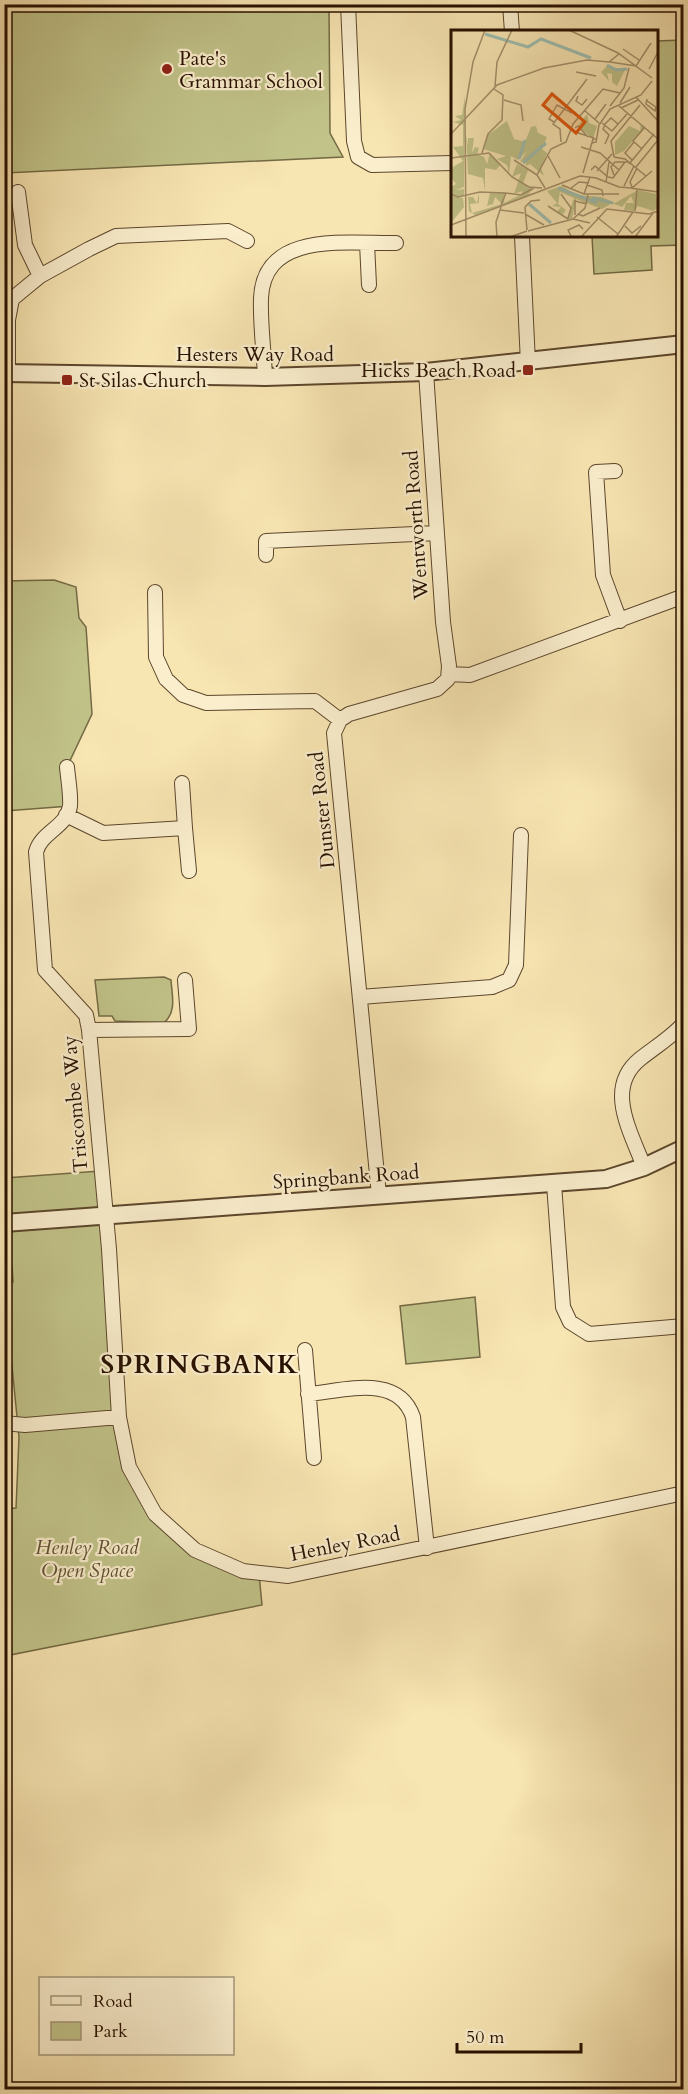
<svg xmlns="http://www.w3.org/2000/svg" width="688" height="2094" font-family="Cardo,serif">
<style>
.green{fill:#c1c389;stroke:#746a44;stroke-width:1.5}
.lines{fill:none;stroke-linecap:round;stroke-linejoin:round}
.minor-casing{stroke:#5c462c;stroke-width:16}
.tertiary-casing{stroke:#5c462c;stroke-width:20}
.minor{stroke:#faeecd;stroke-width:14}
.tertiary{stroke:#faeecd;stroke-width:16}
.poi-dot{fill:#8f2418;stroke:#faeecd;stroke-width:2}
.labels{text-anchor:middle;dominant-baseline:central;stroke-width:4.5;stroke-linejoin:round;paint-order:stroke}
.poi-label{font-size:20px;fill:#281100;stroke:#faeecd;text-anchor:start}
.street-label{font-size:20px;fill:#281100;stroke:#faeecd}
.park-label{font-size:20px;font-style:italic;fill:#5e4f30;stroke:#faeecd}
.district-label{font-size:26px;font-weight:bold;letter-spacing:1.5px;fill:#281100;stroke:#faeecd}
.inset-river{fill:none;stroke:#9ebeb1;stroke-width:3}
.inset-road{fill:none;stroke:#a4906b;stroke-width:1.5}
.view{fill:#de550b;fill-opacity:0.15;stroke:#de550b;stroke-width:3}
.inset-edge{fill:none;stroke:#281100;stroke-width:3}
</style>
<rect width="100%" height="100%" fill="#f7e5b2"/>
<filter id="stains"><feTurbulence type="fractalNoise" baseFrequency=".00333" numOctaves="4"/><feColorMatrix values="0 0 0 0 .2 0 0 0 0 .09 0 0 0 0 .02 0 0 0 .5 -.17"/></filter>
<radialGradient id="worn" r=".72"><stop offset=".6" stop-color="#630" stop-opacity="0"/><stop offset="1" stop-color="#630" stop-opacity=".3"/></radialGradient>
<path class="green" d="M 4,5 L 329,5 L 330,133 L 343,157 L 5,173 Z
M 683,40 L 683,245 L 651,246 L 652,270 L 594,274 L 592,236 L 656,236 L 657,41 Z
M 54,580 L 76,587 L 79,618 L 86,627 L 92,714 L 67,767 L 70,806 L 5,811 L 4,581 Z
M 164,977 L 171,980 C 172,996 177,1011 164,1023 L 115,1021 L 112,1016 L 99,1016 L 95,980 Z
M 100,1171 L 129,1467 L 180,1539 L 259,1574 L 262,1605 L 5,1656 L 5,1509 L 16,1508 L 19,1437 L 5,1296 L 5,1283 L 13,1282 L 12,1266 L 5,1266 L 5,1178 Z
M 475,1297 L 480,1357 L 406,1364 L 400,1306 Z"/>
<g class="lines">
<defs>
<path id="minor" d="M 348,4 L 354,141 L 358,157 L 372,165 L 452,163
M 510,4 L 512,32
M 18,192 L 25,245 L 40,276
M 522,236 L 528,363
M 367,243 L 369,285
M 8,373 L 8,320 L 12,299 L 40,276 L 89,249 L 116,236 L 228,231 L 247,241
M 265,377 C 264,351 260,324 261,298 C 264,230 348,244 396,243
M 615,471 L 596,472 L 603,575 L 620,621
M 266,555 L 266,541 L 436,533
M 155,592 L 156,657 L 166,679 L 183,695 L 206,703 L 315,701 L 340,720
M 449,674 L 470,675 L 684,596
M 67,767 C 68,779 71,794 70,806 C 67,827 41,832 36,852 L 45,970 L 86,1015 L 89,1030 L 109,1249 L 119,1417 L 129,1467 L 155,1514 L 195,1550 L 243,1571 L 288,1576 L 684,1493
M 66,815 L 103,833 L 185,828 L 182,783
M 185,828 L 189,871
M 360,997 L 492,987 L 509,980 L 516,965 L 521,835
M 89,1030 L 189,1029 L 185,980
M 644,1167 C 631,1132 604,1088 640,1059 C 655,1047 672,1037 684,1023
M 554,1184 L 563,1307 L 570,1322 L 589,1334 L 684,1326
M 379,1195 L 334,733 L 340,720 L 349,714 L 437,689 L 448,679 L 449,666 L 443,622 L 426,372
M 305,1350 L 314,1458
M 308,1394 C 344,1391 398,1373 413,1417 L 427,1548
M 4,1423 L 25,1425 L 119,1417"/>
<path id="tertiary" d="M 4,373 L 265,377 L 426,372 L 684,344
M 4,1223 L 606,1179 L 644,1167 L 684,1148"/>
</defs>
<use href="#minor" class="minor-casing"/>
<use href="#tertiary" class="tertiary-casing"/>
<use href="#minor" class="minor"/>
<use href="#tertiary" class="tertiary"/>
</g>
<g class="poi-dot">
<circle cx="167" cy="69" r="6"/>
<rect x="522" y="364" width="12" height="12" rx="3"/>
<rect x="61" y="374" width="12" height="12" rx="3"/>
</g>
<g class="labels">
<g class="poi-label">
<text x="179" y="58">Pate's<tspan x="179" dy="23">Grammar School</tspan></text>
<text x="516" y="370" text-anchor="end">Hicks Beach Road</text>
<text x="79" y="380">St Silas Church</text>
</g>
<g class="street-label">
<text x="255" y="354">Hesters Way Road</text>
<text transform="translate(416 525) rotate(-94)">Wentworth Road</text>
<text transform="translate(322 810) rotate(-96)">Dunster Road</text>
<text transform="translate(75 1104) rotate(-95)">Triscombe Way</text>
<text transform="translate(346 1177) rotate(-4)">Springbank Road</text>
<text transform="translate(345 1544) rotate(-11)">Henley Road</text>
</g>
<g class="park-label">
<text x="87" y="1547">Henley Road<tspan x="87" dy="23">Open Space</tspan></text>
</g>
<g class="district-label">
<text x="200" y="1364">SPRINGBANK</text>
</g>
</g>
<g transform="translate(451 30)">
<rect width="207" height="207" fill="#f7e5b2"/>
<path d="M 156,36 L 174,40 L 166,56 L 161,52 L 161,44 L 156,43 L 158,51 L 150,42 ZM 14,66 L 13,157 L 5,160 L 13,159 L 13,166 L 5,166 L 0,163 L 0,157 L 5,154 L 0,148 L 0,138 L 7,134 L 0,125 L 7,134 L 12,131 L 2,117 L 12,116 L 12,95 L 2,92 L 10,90 L 4,86 L 11,85 ZM 136,84 L 138,93 L 146,96 L 142,109 L 127,96 ZM 56,91 L 63,109 L 74,112 L 80,97 L 85,96 L 87,103 L 96,107 L 91,119 L 96,123 L 90,138 L 93,146 L 79,134 L 75,136 L 75,131 L 69,132 L 76,121 L 67,130 L 60,126 L 58,144 L 56,135 L 46,129 L 55,126 L 32,119 L 37,105 ZM 190,94 L 194,97 L 173,121 L 164,125 L 164,112 L 178,96 L 189,101 ZM 15,105 L 17,115 L 17,108 L 23,108 L 21,123 L 24,117 L 28,118 L 26,124 L 33,127 L 36,134 L 39,123 L 50,134 L 45,140 L 34,138 L 34,161 L 32,148 L 17,144 ZM 66,134 L 77,140 L 72,154 L 83,158 L 77,164 L 84,163 L 24,185 L 19,182 L 18,181 L 17,167 L 22,167 L 26,173 L 28,163 L 28,173 L 19,174 L 21,183 L 51,174 L 44,167 L 42,174 L 36,176 L 39,163 L 54,163 L 53,173 L 69,165 L 71,167 L 71,161 L 63,164 L 70,143 L 61,147 ZM 111,156 L 125,165 L 151,167 L 164,173 L 187,160 L 205,164 L 207,178 L 202,181 L 187,176 L 183,181 L 173,180 L 175,173 L 183,173 L 180,166 L 171,177 L 161,173 L 151,179 L 125,169 L 121,189 L 116,188 L 123,168 L 109,162 L 107,174 L 115,180 L 112,184 L 106,182 L 110,177 L 101,176 L 106,173 L 96,161 ZM 0,165 L 12,168 L 13,177 L 0,193 Z" fill="#c1c389"/>
<path class="inset-river" d="M 34,4 L 77,17 L 90,9 L 111,17M 111,17 L 140,28M 156,35 L 165,40 L 176,39M 68,129 L 74,110M 72,133 L 95,113M 107,158 L 146,173M 141,168 L 162,173M 78,174 L 100,193"/>
<path class="inset-road" d="M 118,0 L 167,23 L 201,48M 172,19 L 188,30M 159,32 L 185,36 L 200,13M 198,39 L 207,22M 125,42 L 145,46M 44,56 L 46,32 L 61,0M 127,66 L 125,71 L 131,75 L 136,69M 185,67 L 207,91M 196,69 L 195,74 L 204,81 L 205,77 L 196,71M 53,70 L 70,75 L 72,91M 169,73 L 179,57M 159,76 L 173,58 L 178,38M 168,76 L 207,109M 170,78 L 187,70M 133,80 L 148,93M 144,89 L 155,74M 103,92 L 98,89 L 106,75 L 121,83M 151,93 L 161,101 L 176,84M 153,95 L 160,88 L 167,94M 154,95 L 152,99 L 158,105 L 154,114M 124,98 L 127,96 L 137,107M 121,101 L 143,108M 0,104 L 46,55 L 93,38 L 136,30 L 158,32 L 168,24M 110,112 L 109,99 L 102,94 L 136,49M 141,113 L 145,112 L 148,95 L 159,79 L 190,65 L 201,51M 130,117 L 149,123 L 168,140M 191,119 L 182,111 L 194,97M 31,123 L 37,104 L 51,90 L 52,65 L 43,59M 96,124 L 109,148M 163,127 L 160,111 L 189,75M 163,127 L 174,129 L 195,146M 0,128 L 38,123 L 61,147 L 78,157 L 91,158M 63,130 L 86,145M 181,130 L 174,123 L 183,112M 178,134 L 203,104M 185,137 L 207,110M 140,140 L 144,136 L 157,147M 146,141 L 161,124M 132,143 L 142,109 L 145,109M 163,145 L 160,137 L 164,132 L 177,132M 157,147 L 162,148 L 174,132M 145,148 L 168,157 L 181,158M 155,152 L 158,132M 111,155 L 133,164 L 168,164M 136,155 L 151,160 L 152,166M 173,156 L 183,136M 181,157 L 179,152 L 186,138M 94,158 L 86,145 L 100,119 L 115,112 L 122,94 L 152,59 L 169,63M 179,158 L 207,162M 181,158 L 201,141M 119,159 L 128,152 L 138,153M 0,164 L 7,167 L 29,162 L 55,163M 110,164 L 120,178 L 117,189M 133,164 L 139,147M 50,175 L 55,163 L 70,165 L 83,158M 97,176 L 117,189M 49,180 L 73,183M 184,181 L 186,159M 74,184 L 93,195M 127,184 L 132,186 L 149,178M 124,185 L 124,171 L 136,174M 146,187 L 167,204M 122,189 L 134,178 L 137,165M 0,195 L 129,146 L 146,148M 174,196 L 181,203 L 190,196M 76,200 L 74,177 L 80,171 L 89,170M 77,201 L 122,189 L 139,193M 120,206 L 117,200 L 128,195 L 132,199M 15,207 L 14,79 L 22,32 L 34,0M 46,207 L 45,192 L 50,177M 59,207 L 76,201M 130,207 L 156,179 L 198,184 L 207,181M 165,207 L 182,182M 184,207 L 202,183"/>
<path class="view" d="M 101,64 L 134,92 L 125,103 L 92,75 Z"/>
<rect width="207" height="207" class="inset-edge"/>
</g>
<rect width="688" height="2094" fill="none" stroke="#f7e5b2" stroke-width="24"/>
<rect x="6" y="6" width="676" height="2082" fill="none" stroke="#281100" stroke-width="3"/>
<rect x="12" y="12" width="664" height="2070" fill="none" stroke="#281100" stroke-width="1.5"/>
<rect x="39" y="1977" width="195" height="78" fill="#faeecd" stroke="#a6967b" stroke-width="1.5"/>
<rect x="51" y="1996" width="30" height="9" fill="#faeecd" stroke="#a6967b" stroke-width="1.5"/>
<text x="93" y="2007" font-size="18" fill="#281100">Road</text>
<rect x="51" y="2022" width="30" height="18" fill="#c1c389" stroke="#a6967b" stroke-width="1.5"/>
<text x="93" y="2037" font-size="18" fill="#281100">Park</text>
<path d="M457 2043v9h124v-9" fill="none" stroke="#281100" stroke-width="3"/>
<text x="466" y="2043" font-size="18" fill="#281100" stroke="#faeecd" stroke-width="4.5" paint-order="stroke">50 m</text>
<rect width="100%" height="100%" filter="url(#stains)"/>
<rect width="100%" height="100%" fill="url(#worn)"/>
</svg>
